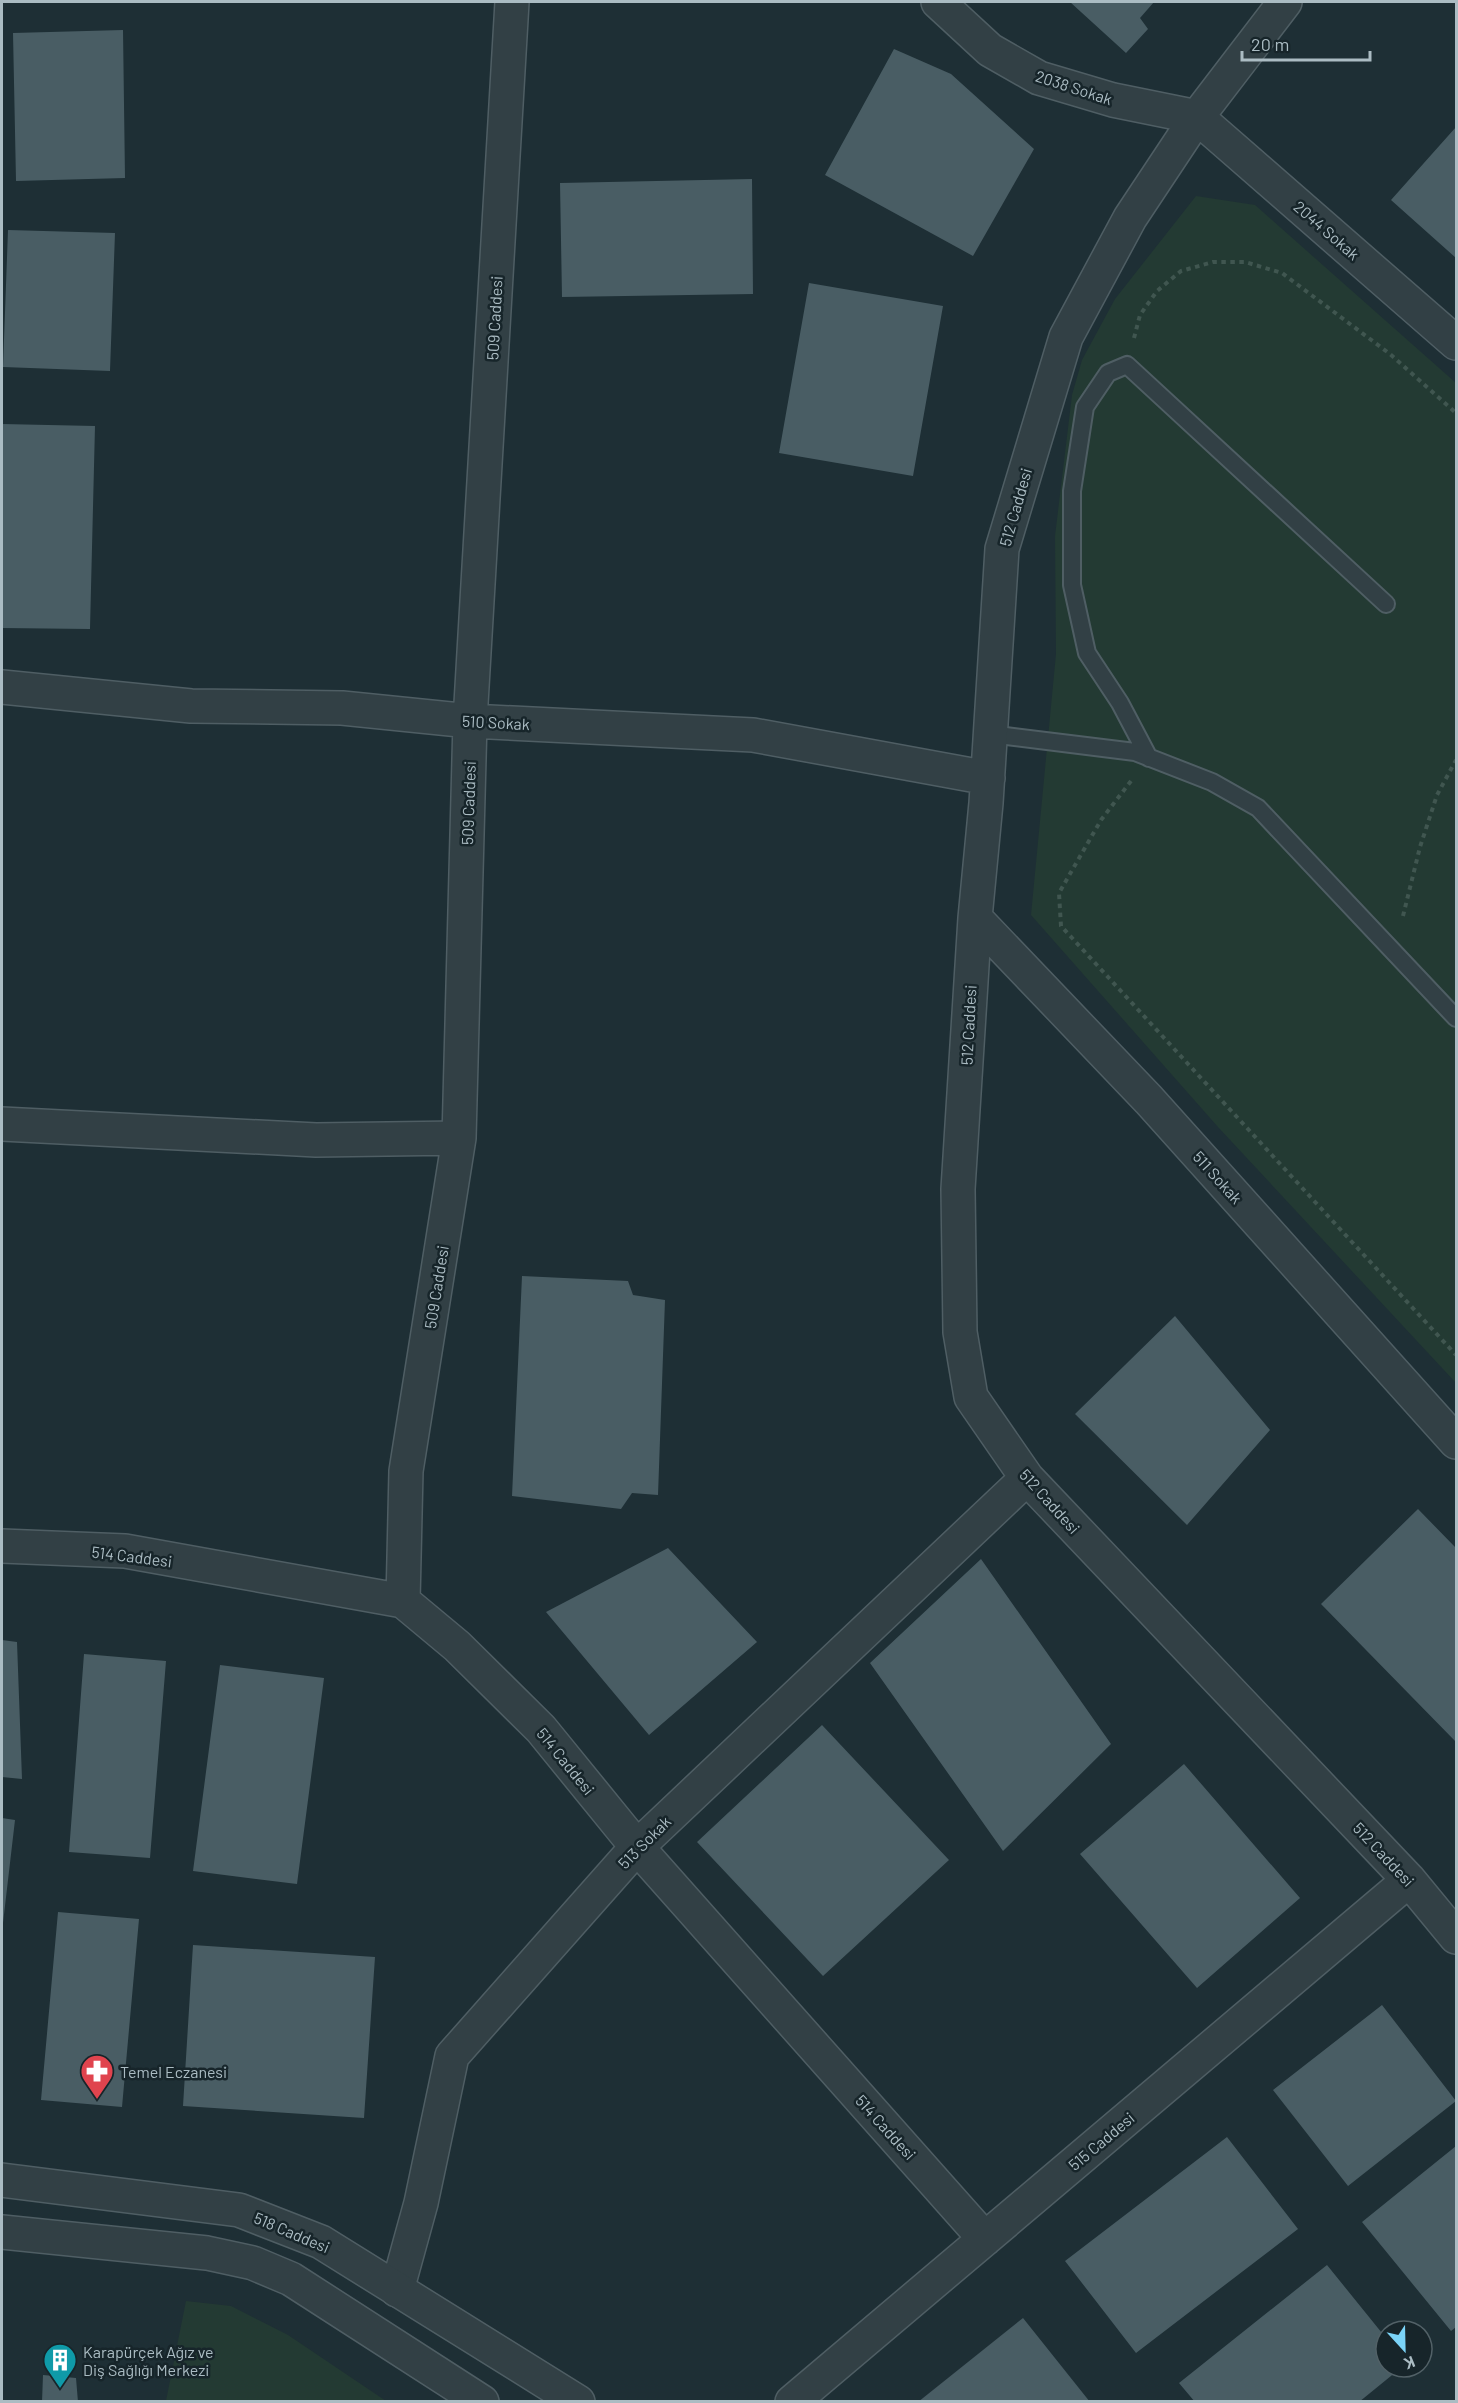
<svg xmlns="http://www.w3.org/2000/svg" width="1458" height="2403" font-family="Barlow,sans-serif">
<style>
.green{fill:#233a33}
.building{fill:#495d64}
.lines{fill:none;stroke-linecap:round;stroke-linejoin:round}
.service-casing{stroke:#4f5e64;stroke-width:20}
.minor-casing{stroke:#4f5e64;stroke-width:36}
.tertiary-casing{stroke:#4f5e64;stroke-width:36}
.path{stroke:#405650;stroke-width:4;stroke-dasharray:4.5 4.5;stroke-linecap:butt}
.service{stroke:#324045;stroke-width:16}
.minor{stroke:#324045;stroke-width:33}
.tertiary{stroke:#324045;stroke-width:33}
.labels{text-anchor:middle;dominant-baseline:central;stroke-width:5;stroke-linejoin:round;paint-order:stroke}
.street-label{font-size:16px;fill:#abbcc3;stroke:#17252a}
.poi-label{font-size:16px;fill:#abbcc3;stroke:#17252a;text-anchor:start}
</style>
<rect width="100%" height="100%" fill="#1e2f35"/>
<path class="green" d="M 1196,196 L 1255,205 L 1456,383 L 1456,1383 L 1218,1127 L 1031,915 L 1056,654 L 1055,536 L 1072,395 L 1082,360 L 1115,299 Z
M 186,2301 L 231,2306 L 288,2335 L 386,2401 L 166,2401 Z"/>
<path class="building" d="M 1070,2 L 1154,2 L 1140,18 L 1148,29 L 1126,53 Z
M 123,30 L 125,178 L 16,181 L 13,33 Z
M 894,49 L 951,74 L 1034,149 L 973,256 L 825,175 Z
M 1456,127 L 1456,258 L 1391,200 Z
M 752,179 L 753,294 L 562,297 L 560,183 Z
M 8,230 L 115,233 L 110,371 L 3,367 Z
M 809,283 L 943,306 L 913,476 L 779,453 Z
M 2,424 L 95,426 L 90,629 L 2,628 Z
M 522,1276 L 628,1281 L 633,1295 L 665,1300 L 658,1495 L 632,1493 L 621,1509 L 512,1496 Z
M 1175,1316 L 1270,1430 L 1187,1525 L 1075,1414 Z
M 1418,1509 L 1456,1548 L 1456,1742 L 1321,1604 Z
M 668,1548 L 757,1642 L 649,1735 L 546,1612 Z
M 981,1559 L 1111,1744 L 1003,1851 L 870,1663 Z
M 2,1640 L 17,1642 L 22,1779 L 2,1777 Z
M 84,1654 L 166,1661 L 150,1858 L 69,1852 Z
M 220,1665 L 324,1678 L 297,1884 L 193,1871 Z
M 822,1725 L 949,1860 L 823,1976 L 697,1842 Z
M 1184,1764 L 1300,1898 L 1197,1988 L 1080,1854 Z
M 2,1818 L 15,1820 L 3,1923 L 2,1923 Z
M 58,1912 L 139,1919 L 122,2107 L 41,2100 Z
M 193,1945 L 375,1957 L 364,2118 L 183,2106 Z
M 1382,2005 L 1456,2101 L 1348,2186 L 1273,2090 Z
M 1227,2137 L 1298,2229 L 1136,2353 L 1065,2261 Z
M 1456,2146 L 1456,2327 L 1451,2331 L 1362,2222 Z
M 1327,2265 L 1386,2338 L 1386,2367 L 1402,2367 L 1359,2402 L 1195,2402 L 1179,2383 Z
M 1023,2318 L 1090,2402 L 918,2402 Z
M 43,2375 L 76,2378 L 78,2402 L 42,2402 Z"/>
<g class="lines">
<defs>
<path id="service" d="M 990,734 L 1135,752 L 1212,782 L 1258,808 L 1456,1018
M 1149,758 L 1120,703 L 1087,653 L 1072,585 L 1072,491 L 1085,407 L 1108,373 L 1127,365 L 1386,604"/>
<path id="minor" d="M 938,2 L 990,50 L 1039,78 L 1113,100 L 1197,117 L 1456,343
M 1285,2 L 1197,117 L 1130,218 L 1066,337 L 1002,549 L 986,803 L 975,918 L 958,1189 L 960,1332 L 971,1397 L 1027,1478 L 1409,1880 L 1456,1937
M 2,687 L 191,706 L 342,708 L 470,721 L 753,735 L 988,778
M 975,918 L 1149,1100 L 1456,1442
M 2,1124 L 316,1140 L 459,1138
M 2,1546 L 125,1551 L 403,1601 L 457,1646 L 541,1729 L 637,1847 L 985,2239
M 403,1601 L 406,1471 L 459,1138 L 470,721 L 512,2
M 397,2290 L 421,2203 L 452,2056 L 637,1847 L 1027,1478
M 792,2402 L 1409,1880"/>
<path id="tertiary" d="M 2,2180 L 239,2210 L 321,2242 L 578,2402
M 2,2232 L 207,2253 L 253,2263 L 291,2279 L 482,2402"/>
</defs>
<use href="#service" class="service-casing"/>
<use href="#minor" class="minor-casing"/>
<use href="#tertiary" class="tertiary-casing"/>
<path class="path" d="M 1134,338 L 1140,315 L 1157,291 L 1181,271 L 1213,262 L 1245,262 L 1282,273 L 1390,354 L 1456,413
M 1131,781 L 1101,820 L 1059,893 L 1061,926 L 1456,1355
M 1403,916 L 1420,847 L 1437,795 L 1456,760"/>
<use href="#service" class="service"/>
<use href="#minor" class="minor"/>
<use href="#tertiary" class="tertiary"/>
</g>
<defs>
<symbol id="pharmacy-pin" viewBox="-11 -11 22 30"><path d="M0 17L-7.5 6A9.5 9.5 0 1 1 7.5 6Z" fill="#e0444e" stroke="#17252a"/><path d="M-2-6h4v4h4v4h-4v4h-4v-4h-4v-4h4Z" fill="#fff"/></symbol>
<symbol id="building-pin" viewBox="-11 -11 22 30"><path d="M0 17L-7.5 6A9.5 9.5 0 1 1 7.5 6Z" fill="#0f9aa8" stroke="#17252a"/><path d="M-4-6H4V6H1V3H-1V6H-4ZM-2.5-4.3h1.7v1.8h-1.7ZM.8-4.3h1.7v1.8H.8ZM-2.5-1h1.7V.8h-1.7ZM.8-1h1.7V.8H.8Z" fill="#fff"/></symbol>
</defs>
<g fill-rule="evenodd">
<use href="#pharmacy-pin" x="78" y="2052" width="38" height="52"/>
<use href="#building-pin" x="41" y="2341" width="38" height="52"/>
</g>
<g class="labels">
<g class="street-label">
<text transform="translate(1074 87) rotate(18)">2038 Sokak</text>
<text transform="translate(1327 230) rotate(41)">2044 Sokak</text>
<text transform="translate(494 318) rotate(-87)">509 Caddesi</text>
<text transform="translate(1015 507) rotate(-74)">512 Caddesi</text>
<text transform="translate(496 722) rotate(3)">510 Sokak</text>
<text transform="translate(468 803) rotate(-88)">509 Caddesi</text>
<text transform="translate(968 1025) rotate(-87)">512 Caddesi</text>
<text transform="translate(1218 1177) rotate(48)">511 Sokak</text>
<text transform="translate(436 1287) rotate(-81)">509 Caddesi</text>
<text transform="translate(1050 1501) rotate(48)">512 Caddesi</text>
<text transform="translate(132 1556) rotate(7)">514 Caddesi</text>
<text transform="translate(566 1761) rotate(51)">514 Caddesi</text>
<text transform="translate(644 1842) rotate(-45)">513 Sokak</text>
<text transform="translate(1384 1854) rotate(47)">512 Caddesi</text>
<text transform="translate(886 2127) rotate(48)">514 Caddesi</text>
<text transform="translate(1101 2141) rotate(-40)">515 Caddesi</text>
<text transform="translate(292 2232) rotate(23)">518 Caddesi</text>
</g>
<g class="poi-label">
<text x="120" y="2071">Temel Eczanesi</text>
<text x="83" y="2351">Karapürçek Ağız ve<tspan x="83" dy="18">Diş Sağlığı Merkezi</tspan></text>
</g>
</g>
<rect width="1458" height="2403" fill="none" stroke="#abbcc3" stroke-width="6"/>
<g transform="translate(1404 2349) rotate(158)"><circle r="28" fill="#17252a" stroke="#526167" stroke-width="1.5"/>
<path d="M0-4.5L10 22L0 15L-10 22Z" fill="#7bd4f8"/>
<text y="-9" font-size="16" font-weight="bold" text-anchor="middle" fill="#abbcc3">K</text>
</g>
<path d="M1242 51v9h128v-9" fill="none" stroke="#abbcc3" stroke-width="3"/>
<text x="1251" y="51" font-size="18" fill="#abbcc3" stroke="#17252a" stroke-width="4.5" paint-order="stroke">20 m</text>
</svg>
